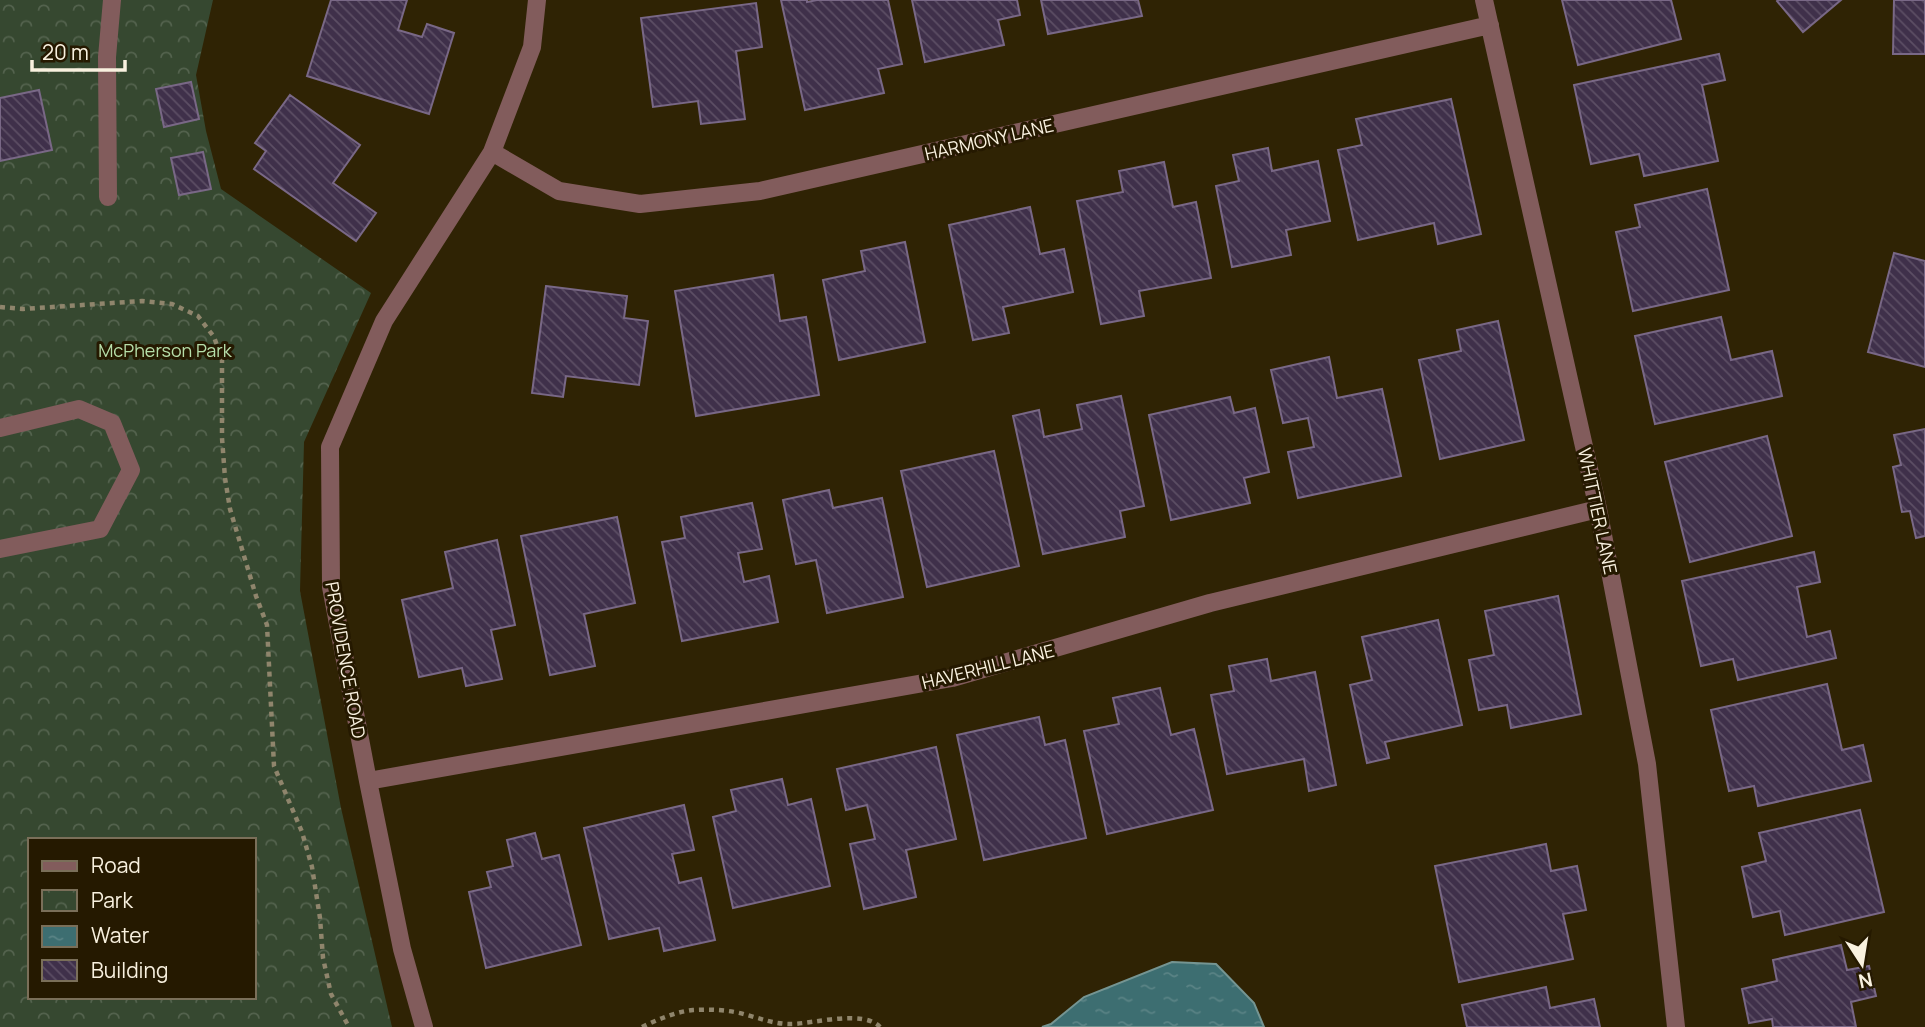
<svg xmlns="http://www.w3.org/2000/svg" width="1925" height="1027" font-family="Manrope,sans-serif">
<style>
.park{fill:url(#park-crowns);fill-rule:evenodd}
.water{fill:url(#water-ripples);stroke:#759592;stroke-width:2}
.building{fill:url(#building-back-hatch);stroke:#796886;stroke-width:2}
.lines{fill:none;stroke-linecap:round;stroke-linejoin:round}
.path{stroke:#8f856c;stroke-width:4.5;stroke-dasharray:5 5;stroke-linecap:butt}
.minor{stroke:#825c5c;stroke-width:18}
.labels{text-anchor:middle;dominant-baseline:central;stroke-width:6;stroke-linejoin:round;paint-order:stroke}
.street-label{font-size:18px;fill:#f9f1df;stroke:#251900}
.park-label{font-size:18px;fill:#b6dea9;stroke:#251900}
</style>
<defs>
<pattern id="park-crowns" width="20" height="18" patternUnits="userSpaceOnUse" patternTransform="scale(1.75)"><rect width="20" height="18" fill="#364830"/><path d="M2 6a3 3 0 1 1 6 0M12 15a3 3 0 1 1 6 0" fill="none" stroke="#54634e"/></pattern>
<pattern id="water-ripples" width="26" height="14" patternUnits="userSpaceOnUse" patternTransform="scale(1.75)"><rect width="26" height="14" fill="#3d6e71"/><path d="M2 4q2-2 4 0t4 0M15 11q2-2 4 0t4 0" fill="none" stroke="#5a8385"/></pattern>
<pattern id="building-back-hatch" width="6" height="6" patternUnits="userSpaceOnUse" patternTransform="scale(1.75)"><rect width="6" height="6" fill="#3f304a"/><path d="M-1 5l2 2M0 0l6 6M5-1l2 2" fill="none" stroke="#5c4e64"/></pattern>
</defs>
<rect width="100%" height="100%" fill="#2f2304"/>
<path class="park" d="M 0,0 L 213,0 L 196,75 L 206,131 L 221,189 L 371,293 L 304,442 L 300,591 L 341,808 L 392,1027 L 0,1027 ZM 30,840 L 254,840 L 254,997 L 30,997 Z"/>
<path class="water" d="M 1172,962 L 1216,964 L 1254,1003 L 1264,1027 L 1042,1027 L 1051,1024 L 1084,997 Z"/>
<path class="building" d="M 331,0 L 407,0 L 398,30 L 422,37 L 427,24 L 454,33 L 429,114 L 307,76 Z
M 781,0 L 807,0 L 807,2 L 817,0 L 888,0 L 902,64 L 878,69 L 884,93 L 805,110 Z
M 912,0 L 1017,0 L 1020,15 L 998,20 L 1004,45 L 925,62 Z
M 1041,0 L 1138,0 L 1142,16 L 1048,34 Z
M 1562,0 L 1671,0 L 1681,39 L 1578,65 Z
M 1778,0 L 1841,0 L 1803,32 L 1777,1 Z
M 1894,0 L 1925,0 L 1925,54 L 1893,54 Z
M 756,3 L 762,47 L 736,51 L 745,119 L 701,124 L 698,101 L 653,107 L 641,18 Z
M 1719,54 L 1725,80 L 1702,85 L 1718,161 L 1644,176 L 1639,154 L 1591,164 L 1574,85 Z
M 191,82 L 199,119 L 164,127 L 156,89 Z
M 39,90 L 52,150 L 0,161 L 0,98 Z
M 290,95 L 360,145 L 333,183 L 376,213 L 356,241 L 254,169 L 266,151 L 255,143 Z
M 1451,99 L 1481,234 L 1438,244 L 1434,223 L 1358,240 L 1338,150 L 1362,145 L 1356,119 Z
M 1268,148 L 1272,171 L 1318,161 L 1330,221 L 1286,230 L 1291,255 L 1232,267 L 1216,186 L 1239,181 L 1233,155 Z
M 203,152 L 211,189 L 179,195 L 171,158 Z
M 1164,162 L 1173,207 L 1196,202 L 1211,278 L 1139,291 L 1144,316 L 1101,324 L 1077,201 L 1123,192 L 1119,171 Z
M 1707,189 L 1729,290 L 1633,311 L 1616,232 L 1640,227 L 1635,205 Z
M 1030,207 L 1040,254 L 1064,249 L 1073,292 L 1003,307 L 1009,333 L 973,340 L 949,225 Z
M 905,242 L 925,342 L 839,360 L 823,280 L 865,271 L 861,251 Z
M 1894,253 L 1925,261 L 1925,367 L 1868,352 Z
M 773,275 L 780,321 L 806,317 L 819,395 L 696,416 L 675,291 Z
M 546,286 L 627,296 L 624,318 L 648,321 L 639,385 L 566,376 L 563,397 L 532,393 Z
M 1721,317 L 1731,360 L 1772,351 L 1782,396 L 1655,424 L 1635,336 Z
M 1498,321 L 1524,440 L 1440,459 L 1419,360 L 1461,351 L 1457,330 Z
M 1329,357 L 1337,398 L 1382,389 L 1401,476 L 1298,498 L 1288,452 L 1314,447 L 1308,418 L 1283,423 L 1271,370 Z
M 1121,396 L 1144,506 L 1120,511 L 1125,537 L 1043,554 L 1013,416 L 1039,410 L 1044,437 L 1082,429 L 1077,405 Z
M 1230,397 L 1234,413 L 1255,408 L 1269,472 L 1244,478 L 1250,503 L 1171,520 L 1149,415 Z
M 1925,429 L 1925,536 L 1916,538 L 1910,511 L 1902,512 L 1893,467 L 1901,465 L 1894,435 Z
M 1767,436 L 1792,536 L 1690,562 L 1665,462 Z
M 994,451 L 1019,566 L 927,587 L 901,471 Z
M 829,490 L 833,508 L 882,498 L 903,597 L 827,613 L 816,560 L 796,564 L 783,500 Z
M 752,503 L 762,549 L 738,553 L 744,582 L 769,576 L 778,622 L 682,641 L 662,542 L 685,538 L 681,517 Z
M 617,517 L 635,603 L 584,614 L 595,666 L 550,675 L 521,536 Z
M 497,540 L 515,625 L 491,630 L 502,679 L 466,686 L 462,668 L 419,677 L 402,600 L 453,588 L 445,552 Z
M 1814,552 L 1820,582 L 1797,587 L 1807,637 L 1830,631 L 1836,658 L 1738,680 L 1733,659 L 1701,666 L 1682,581 Z
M 1558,596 L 1581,714 L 1511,728 L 1507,705 L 1479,710 L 1469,660 L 1494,655 L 1485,611 Z
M 1438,620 L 1462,725 L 1385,742 L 1389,758 L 1367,763 L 1350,685 L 1372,680 L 1362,637 Z
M 1267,659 L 1271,681 L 1315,672 L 1336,785 L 1309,791 L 1304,759 L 1227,774 L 1211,695 L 1234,691 L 1229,666 Z
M 1827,684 L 1842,750 L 1863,745 L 1871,781 L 1758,806 L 1754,786 L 1729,791 L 1711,710 Z
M 1160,688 L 1171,735 L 1194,729 L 1213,810 L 1107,834 L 1084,731 L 1119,724 L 1113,698 Z
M 1039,717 L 1045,745 L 1065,740 L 1086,838 L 984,860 L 957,735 Z
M 936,747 L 956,839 L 906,850 L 916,897 L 864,909 L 850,844 L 875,839 L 867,805 L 846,810 L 837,769 Z
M 782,779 L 788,805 L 811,799 L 830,886 L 733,908 L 713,817 L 736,811 L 731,790 Z
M 684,805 L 694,850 L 672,854 L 679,883 L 701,878 L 715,940 L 664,951 L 659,928 L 609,939 L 584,828 Z
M 1860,810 L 1884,912 L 1785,935 L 1780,911 L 1753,917 L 1742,867 L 1766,861 L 1759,833 Z
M 535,833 L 542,859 L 559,855 L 581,945 L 486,968 L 469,892 L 491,887 L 487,872 L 513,866 L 507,840 Z
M 1546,844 L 1551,871 L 1577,866 L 1586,910 L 1563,914 L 1573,959 L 1459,982 L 1435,866 Z
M 1841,945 L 1847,970 L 1869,966 L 1876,996 L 1851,1002 L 1856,1027 L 1773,1027 L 1772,1019 L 1749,1023 L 1742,989 L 1777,981 L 1773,960 Z
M 1546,987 L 1550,1008 L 1594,999 L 1600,1027 L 1467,1027 L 1462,1005 Z"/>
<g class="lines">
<path class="path" d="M 0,307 L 23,309 L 142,301 L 172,304 L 198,316 L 214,337 L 222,360 L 222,438 L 225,478 L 230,509 L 256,596 L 267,625 L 274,766 L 302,832 L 312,867 L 320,918 L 323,958 L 331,994 L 349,1027
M 642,1027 C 659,1019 675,1012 693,1010 C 711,1009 731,1010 747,1015 C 762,1019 775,1024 790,1024 C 813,1024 863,1009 880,1027"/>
<path class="minor" d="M 1484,0 L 1598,509 L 1647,764 L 1676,1027
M 492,152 L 559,191 L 640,204 L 760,191 L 1490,25
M 108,197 L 107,57 L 112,0
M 0,428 L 79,409 L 112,423 L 131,470 L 100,529 L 0,549
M 368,781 L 952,678 L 1210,603 L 1598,509
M 424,1027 L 402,949 L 368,781 L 331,587 L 330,447 L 384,321 L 492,152 L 532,47 L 537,0"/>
</g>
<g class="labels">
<g class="street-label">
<text transform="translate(989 139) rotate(-13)">HARMONY LANE</text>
<text transform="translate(1598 511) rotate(78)">WHITTIER LANE</text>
<text transform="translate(346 660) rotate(80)">PROVIDENCE ROAD</text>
<text transform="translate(988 666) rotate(-14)">HAVERHILL LANE</text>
</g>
<g class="park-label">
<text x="165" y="350">McPherson Park</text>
</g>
</g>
<rect x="28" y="838" width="228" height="161" fill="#251900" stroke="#7a6f59" stroke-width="2"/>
<rect x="42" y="861" width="35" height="10" fill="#825c5c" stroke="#7a6f59" stroke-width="2"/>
<text x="91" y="873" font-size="21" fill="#f9f1df">Road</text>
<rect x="42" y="890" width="35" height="21" fill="url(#park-crowns)" stroke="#7a6f59" stroke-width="2"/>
<text x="91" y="908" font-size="21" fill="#f9f1df">Park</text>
<rect x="42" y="926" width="35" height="21" fill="url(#water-ripples)" stroke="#7a6f59" stroke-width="2"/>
<text x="91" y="943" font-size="21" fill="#f9f1df">Water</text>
<rect x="42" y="960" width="35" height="21" fill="url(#building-back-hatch)" stroke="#7a6f59" stroke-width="2"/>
<text x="91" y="978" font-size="21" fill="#f9f1df">Building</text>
<g transform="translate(1862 964) rotate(168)" stroke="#251900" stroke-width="5" paint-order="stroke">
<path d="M0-5L12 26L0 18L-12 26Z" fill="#f9f1df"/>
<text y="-10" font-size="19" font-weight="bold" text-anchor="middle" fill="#f9f1df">N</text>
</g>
<path d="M32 60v10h93v-10" fill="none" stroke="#f9f1df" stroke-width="3.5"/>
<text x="42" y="60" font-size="21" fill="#f9f1df" stroke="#251900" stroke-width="5" paint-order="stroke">20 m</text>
</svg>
